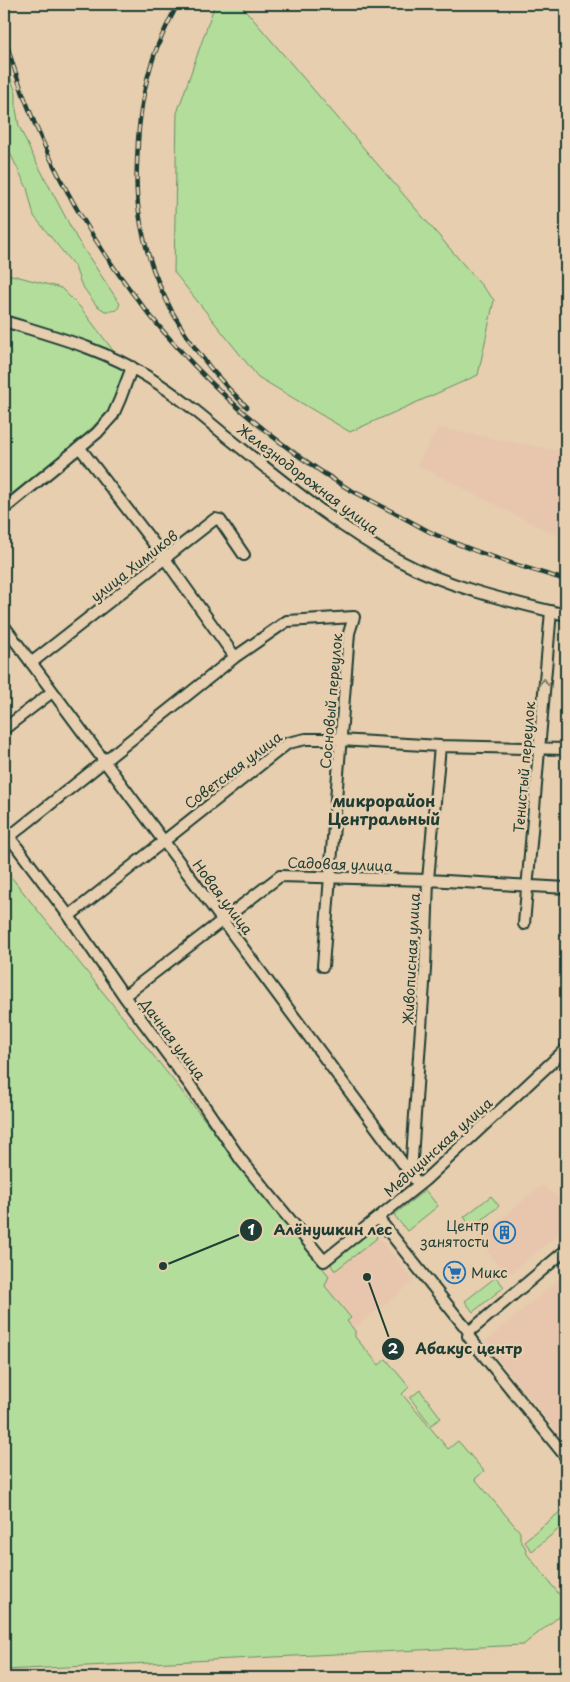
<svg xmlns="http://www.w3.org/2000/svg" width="570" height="1682" font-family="'Playpen Sans',sans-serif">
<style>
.built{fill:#e8c6ae}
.green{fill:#b3dd9a;stroke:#698d67}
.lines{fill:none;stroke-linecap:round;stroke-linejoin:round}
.street-casing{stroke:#1f3d34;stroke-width:14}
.street{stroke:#e6ceae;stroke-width:10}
.rail-casing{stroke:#1f3d34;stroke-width:4.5}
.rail{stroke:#e6ceae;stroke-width:2.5;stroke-dasharray:8;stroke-linecap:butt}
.oneway{stroke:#797e6b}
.labels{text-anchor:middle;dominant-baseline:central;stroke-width:5;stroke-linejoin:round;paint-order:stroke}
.street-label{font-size:14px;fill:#1f3d34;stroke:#e6ceae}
.poi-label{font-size:14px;fill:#1f3d34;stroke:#e6ceae;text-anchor:end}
.quarter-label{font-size:16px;font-weight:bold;fill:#1f3d34;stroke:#e6ceae}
.leader{fill:none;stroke:#1f3d34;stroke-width:2}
.callout-dot{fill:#1f3d34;stroke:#e6ceae;stroke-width:2}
.mark-label{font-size:15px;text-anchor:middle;font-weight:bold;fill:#fff}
.callout-label{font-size:15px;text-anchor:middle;font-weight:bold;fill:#1f3d34;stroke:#e6ceae;stroke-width:5;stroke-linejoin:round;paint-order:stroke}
</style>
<rect width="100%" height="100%" fill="#e6ceae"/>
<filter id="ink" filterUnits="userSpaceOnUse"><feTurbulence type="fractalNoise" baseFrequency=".02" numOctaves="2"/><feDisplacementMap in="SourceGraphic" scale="10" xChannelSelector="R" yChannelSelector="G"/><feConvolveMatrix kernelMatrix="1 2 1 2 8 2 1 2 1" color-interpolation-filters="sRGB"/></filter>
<g filter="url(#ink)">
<path class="built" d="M 438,428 L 566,452 L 566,538 L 551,533 L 417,465 Z
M 542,1185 L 546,1188 L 566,1204 L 566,1228 L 507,1276 L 477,1238 Z
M 377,1235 L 414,1281 L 354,1329 L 322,1288 L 327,1274 Z
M 566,1273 L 566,1443 L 485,1342 Z"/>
<path class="green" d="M 215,4 L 240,4 L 494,300 L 478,375 L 350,432 L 258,377 L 174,272 L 177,113 Z
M 4,59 L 16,93 L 16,109 L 19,126 L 30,150 L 77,239 L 120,304 L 117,310 L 112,311 L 105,311 L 96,305 L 81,284 L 75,267 L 34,216 L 27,188 L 9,151 L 4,135 Z
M 4,273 L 61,288 L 81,308 L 127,369 L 109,410 L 80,440 L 4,500 Z
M 4,868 L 329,1276 L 325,1286 L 351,1318 L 347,1321 L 355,1331 L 355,1337 L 379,1365 L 386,1359 L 409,1387 L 402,1394 L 448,1449 L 458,1441 L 484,1471 L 475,1479 L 520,1532 L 520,1540 L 525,1547 L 527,1554 L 566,1603 L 566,1611 L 523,1645 L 4,1670 Z
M 425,1190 L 438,1206 L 407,1231 L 394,1215 Z
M 491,1196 L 499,1206 L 472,1228 L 464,1217 Z
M 372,1230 L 377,1234 L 376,1239 L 336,1270 L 334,1270 L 331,1265 L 334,1259 Z
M 496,1277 L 504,1287 L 473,1312 L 465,1301 Z
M 420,1390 L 441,1418 L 431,1425 L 410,1398 Z
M 566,1507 L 566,1523 L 532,1551 L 524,1541 Z"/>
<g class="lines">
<defs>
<path id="street" d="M 4,321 C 53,336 104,349 148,377 C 176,394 201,415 226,436 C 280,479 337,527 398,560 C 450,588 509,601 566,615
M 80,448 L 158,549 L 235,657
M 4,509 L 97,433 L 113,415 L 120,399 L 132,367
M 4,626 L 419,1185
M 31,663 L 215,519 L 220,520 L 244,555
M 4,729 L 52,692
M 4,830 L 69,916 L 124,996 L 190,1085 L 241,1160 L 324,1261 L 425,1180 L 566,1049
M 9,837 L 235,657 L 287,621 L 354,617 L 349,633 L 323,966
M 69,916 L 288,743 L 306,739 L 323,739 L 440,746 L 566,749
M 524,924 L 551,611
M 124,996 L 280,876 L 428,880 L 566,888
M 411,1173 L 425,969 L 428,880 L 440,746
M 378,1218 L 469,1332 L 468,1336 L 566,1457
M 469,1332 L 566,1250"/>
</defs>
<use href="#street" class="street-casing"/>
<use href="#street" class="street"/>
<defs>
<path id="rail" d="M 178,4 C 171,17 164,31 158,45 C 146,75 140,109 138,141 C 137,164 135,189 139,212 C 150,290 191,354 247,407
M 4,35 C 56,221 181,387 347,488 C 360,495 374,502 387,509 C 403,517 418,526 434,534 C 476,553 522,567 566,580"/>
</defs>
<use href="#rail" class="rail-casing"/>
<use href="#rail" class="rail"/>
</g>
<defs><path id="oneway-chevron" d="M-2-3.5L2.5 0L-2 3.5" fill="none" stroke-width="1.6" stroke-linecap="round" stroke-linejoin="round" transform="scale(1.25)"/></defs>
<use class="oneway" href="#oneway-chevron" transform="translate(544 682) rotate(-85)"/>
</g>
<defs>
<symbol id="building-ring" viewBox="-11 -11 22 22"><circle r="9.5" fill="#e6ceae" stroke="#1f6fb2" stroke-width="1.5"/><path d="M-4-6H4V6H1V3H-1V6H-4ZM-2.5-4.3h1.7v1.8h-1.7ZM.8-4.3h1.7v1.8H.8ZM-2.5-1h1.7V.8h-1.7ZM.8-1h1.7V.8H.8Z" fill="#1f6fb2"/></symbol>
<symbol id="supermarket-ring" viewBox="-11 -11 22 22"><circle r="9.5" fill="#e6ceae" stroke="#1f6fb2" stroke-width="1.5"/><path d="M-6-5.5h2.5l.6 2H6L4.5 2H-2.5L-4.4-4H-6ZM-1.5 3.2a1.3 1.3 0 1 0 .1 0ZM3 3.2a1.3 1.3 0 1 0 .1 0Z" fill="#1f6fb2"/></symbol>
</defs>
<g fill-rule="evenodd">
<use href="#building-ring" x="492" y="1220" width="25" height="25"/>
<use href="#supermarket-ring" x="442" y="1260" width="25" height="25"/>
</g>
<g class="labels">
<g class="street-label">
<text transform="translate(308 479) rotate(37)">Железнодорожная улица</text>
<text transform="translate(134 566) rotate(-38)">улица Химиков</text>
<text transform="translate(331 701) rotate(-85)">Сосновый переулок</text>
<text transform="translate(524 767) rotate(-85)">Тенистый переулок</text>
<text transform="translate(233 770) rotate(-37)">Советская улица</text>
<text transform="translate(340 864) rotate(2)">Садовая улица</text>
<text transform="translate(223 897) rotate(53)">Новая улица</text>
<text transform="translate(411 959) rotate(-87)">Живописная улица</text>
<text transform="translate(173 1039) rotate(53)">Дачная улица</text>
<text transform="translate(438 1147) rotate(-42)">Медицинская улица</text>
</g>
<g class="poi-label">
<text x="489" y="1225">Центр<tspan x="489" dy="16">занятости</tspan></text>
<text x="471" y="1272" text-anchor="start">Микс</text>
</g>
<g class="quarter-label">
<text x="384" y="800">микрорайон<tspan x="384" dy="18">Центральный</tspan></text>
</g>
</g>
<path class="leader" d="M163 1266L251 1230M367 1277L393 1349"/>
<g class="callout-dot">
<circle cx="163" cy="1266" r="5"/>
<circle cx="367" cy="1277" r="5"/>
<circle cx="251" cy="1230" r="12"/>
<circle cx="393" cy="1349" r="12"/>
</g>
<g class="mark-label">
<text x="251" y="1235">1</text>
<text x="393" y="1354">2</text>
</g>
<g class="callout-label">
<text x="333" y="1235">Алёнушкин лес</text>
<text x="469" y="1354">Абакус центр</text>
</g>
<rect width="570" height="1682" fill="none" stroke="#e6ceae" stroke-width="20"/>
<rect x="10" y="10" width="550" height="1662" fill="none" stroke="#1f3d34" stroke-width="2" filter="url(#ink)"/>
</svg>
